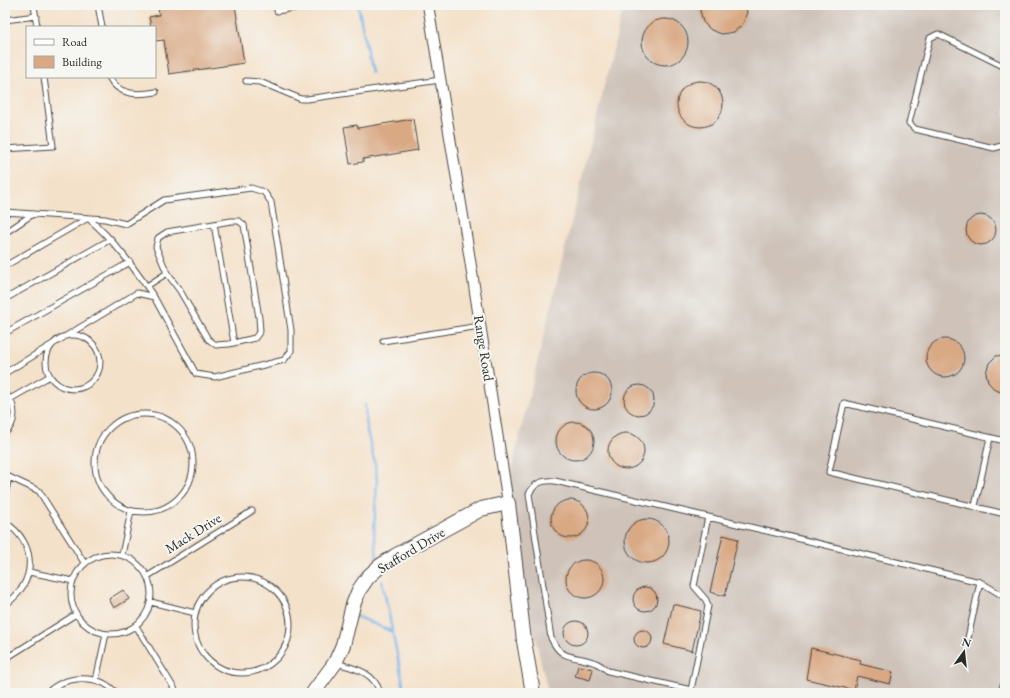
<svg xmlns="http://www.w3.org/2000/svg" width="1010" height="698" font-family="'EB Garamond',serif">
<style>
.industrial{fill:#cec2b9}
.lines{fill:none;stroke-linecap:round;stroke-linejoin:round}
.stream{stroke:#78b3e9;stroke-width:2.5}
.building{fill:#d9a984}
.lane-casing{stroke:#494643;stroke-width:7}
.street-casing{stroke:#494643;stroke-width:12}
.secondary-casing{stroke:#494643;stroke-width:16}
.lane{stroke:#fff;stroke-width:5}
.street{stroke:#fff;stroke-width:10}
.secondary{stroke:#fff;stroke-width:14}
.labels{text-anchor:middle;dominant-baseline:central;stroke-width:4;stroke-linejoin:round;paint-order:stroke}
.street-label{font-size:14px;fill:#2b2b2b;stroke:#f6f6f2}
</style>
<rect width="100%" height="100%" fill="#f6f6f2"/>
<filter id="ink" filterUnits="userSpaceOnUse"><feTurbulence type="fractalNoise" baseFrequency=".025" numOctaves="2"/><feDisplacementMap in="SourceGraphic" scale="8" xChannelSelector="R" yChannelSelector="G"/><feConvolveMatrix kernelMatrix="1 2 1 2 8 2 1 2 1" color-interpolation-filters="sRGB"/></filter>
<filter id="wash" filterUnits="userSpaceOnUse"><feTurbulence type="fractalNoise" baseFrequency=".012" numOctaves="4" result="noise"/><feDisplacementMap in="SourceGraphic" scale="16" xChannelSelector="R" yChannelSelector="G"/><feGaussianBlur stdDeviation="0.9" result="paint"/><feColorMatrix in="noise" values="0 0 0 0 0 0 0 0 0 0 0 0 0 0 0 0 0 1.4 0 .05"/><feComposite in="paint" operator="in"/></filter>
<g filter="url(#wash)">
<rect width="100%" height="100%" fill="#f4e1c9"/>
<path class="industrial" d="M 624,5 L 1005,5 L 1005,693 L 548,693 L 504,500 Z"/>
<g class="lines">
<path class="stream" d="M 358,5 L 371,73
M 365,405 L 367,431 L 375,464 L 377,480 L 374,531 L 377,557
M 382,581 L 405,693
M 356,616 L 393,632"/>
</g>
<g id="blocks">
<path class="building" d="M 158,5 L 235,5 L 244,63 L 169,74 L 164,40 L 155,41 L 155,27 L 151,27 L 149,17 L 159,15 Z
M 702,5 L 745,5 L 747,12 L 743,24 L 734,32 L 722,34 L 711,30 L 703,22 L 700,10 Z
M642 42a23 23 0 1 1 46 0a23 23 0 1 1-46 0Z
M677 104a23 23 0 1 1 46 0a23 23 0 1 1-46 0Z
M 413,119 L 418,150 L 363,159 L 363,162 L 350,164 L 344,127 L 357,125 L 358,128 Z
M966 230a15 15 0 1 1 30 0a15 15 0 1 1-30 0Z
M926 358a19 19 0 1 1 38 0a19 19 0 1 1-38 0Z
M 1005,355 L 1005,393 L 995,390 L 988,382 L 986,373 L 989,363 L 996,356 Z
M576 391a18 18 0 1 1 36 0a18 18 0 1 1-36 0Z
M624 400a15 15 0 1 1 30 0a15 15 0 1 1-30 0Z
M556 441a19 19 0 1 1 38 0a19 19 0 1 1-38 0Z
M608 451a18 18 0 1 1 36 0a18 18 0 1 1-36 0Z
M551 519a19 19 0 1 1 38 0a19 19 0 1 1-38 0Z
M625 541a22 22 0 1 1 44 0a22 22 0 1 1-44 0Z
M 723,535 L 738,539 L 725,596 L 710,592 Z
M566 579a19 19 0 1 1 38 0a19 19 0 1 1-38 0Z
M633 599a12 12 0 1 1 24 0a12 12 0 1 1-24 0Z
M 123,590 L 129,599 L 114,608 L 109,599 Z
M 673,604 L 701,611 L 692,651 L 664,644 Z
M564 633a12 12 0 1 1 24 0a12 12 0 1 1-24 0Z
M634 639a9 9 0 1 1 18 0a9 9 0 1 1-18 0Z
M 811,648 L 861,660 L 860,664 L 893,672 L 890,684 L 857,676 L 854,690 L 806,679 Z
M 578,666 L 593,669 L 590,680 L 575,676 Z"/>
</g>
</g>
<g filter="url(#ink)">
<use href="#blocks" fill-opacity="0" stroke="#494643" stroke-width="1"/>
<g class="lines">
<defs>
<path id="lane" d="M 34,5 L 37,27
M 98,5 L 102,27
M 277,11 L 305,6
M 5,20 L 36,16
M 1005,67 L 938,34 L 930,38 L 909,123 L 915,129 L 994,148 L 1005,145
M 109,77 C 118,96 138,95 156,92
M 246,81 L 260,82 L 301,99 L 307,99 L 440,80
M 5,149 L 53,146 L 44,77
M 5,212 L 105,219 L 126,224 L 164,200 L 251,188 L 264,192 L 271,202 L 291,330 L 291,351 L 284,360 L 215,377 L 196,374 L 154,297 L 137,293 L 5,373
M 214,224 L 234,343
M 5,233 L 33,214
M 5,266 L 88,218 C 115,241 134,268 154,297
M 147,286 L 167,273 L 180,291 L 208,339 L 216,345 L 229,344 L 255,338 L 260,331 L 259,318 L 244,225 L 239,221 L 231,221 L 167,232 L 158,238 L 156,247 L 167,273
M 5,299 L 111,239
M 5,333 L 130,262
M46 362a27 27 0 1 1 54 0a27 27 0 1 1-54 0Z
M 383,341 L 480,326
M 5,393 C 17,405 17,422 5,433
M 10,399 L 50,376
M95 463a49 49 0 1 1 98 0a49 49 0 1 1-98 0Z
M 1005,441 L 844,403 L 829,472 L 1005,514
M 5,474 L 9,477 L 5,495
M 9,477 L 39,491 L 85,564
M 975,506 L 990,438
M 5,522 C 38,544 37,583 5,605
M71 594a40 40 0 1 1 80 0a40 40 0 1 1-80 0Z
M 122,555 L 131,511
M 29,572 L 73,581
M 148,576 L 252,511
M194 625a48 48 0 1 1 96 0a48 48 0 1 1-96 0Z
M 151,602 L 195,613
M 136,626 L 177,693
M 968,638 L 980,582
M 5,659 L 76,614
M 336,663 C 354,668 375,672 380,693
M 96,680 L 106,634
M 691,690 L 608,671 C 605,669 602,666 598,664 C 577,654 562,663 551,638 L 529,494 C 535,482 543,480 555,481 L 708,517
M 47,693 C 65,675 99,673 116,693
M 693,693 L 691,690 L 708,606 L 706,600 L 694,586 L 708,517 L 980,582 L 1005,597"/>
<path id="street" d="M 428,5 L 465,228 L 508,503
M 1004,693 L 1005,687"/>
<path id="secondary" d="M 313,693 L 335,663 L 343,645 L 353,605 L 359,590 L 368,577 L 380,566 L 395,556 L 481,509 L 508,503 L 524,641 L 533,693"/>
</defs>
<use href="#lane" class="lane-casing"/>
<use href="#street" class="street-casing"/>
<use href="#secondary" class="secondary-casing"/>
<use href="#lane" class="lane"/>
<use href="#street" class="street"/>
<use href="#secondary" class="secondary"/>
</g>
</g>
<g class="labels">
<g class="street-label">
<text transform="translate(484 348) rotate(81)">Range Road</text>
<text transform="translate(193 533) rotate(-32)">Mack Drive</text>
<text transform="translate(411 550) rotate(-31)">Stafford Drive</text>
</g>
</g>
<rect width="1010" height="698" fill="none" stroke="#f6f6f2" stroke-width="20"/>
<rect x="26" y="26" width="130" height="52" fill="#f6f6f2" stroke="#a5a5a2"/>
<rect x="34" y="39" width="20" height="6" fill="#ffffff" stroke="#a5a5a2"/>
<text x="62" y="46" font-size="12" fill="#2b2b2b">Road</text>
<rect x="34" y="56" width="20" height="12" fill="#d9a984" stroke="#a5a5a2"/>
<text x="62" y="66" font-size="12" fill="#2b2b2b">Building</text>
<g transform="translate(964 652) rotate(15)" stroke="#f6f6f2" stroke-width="3" paint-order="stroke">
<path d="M0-3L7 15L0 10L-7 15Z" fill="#2b2b2b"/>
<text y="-6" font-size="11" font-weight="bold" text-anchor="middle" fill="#2b2b2b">N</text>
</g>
</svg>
